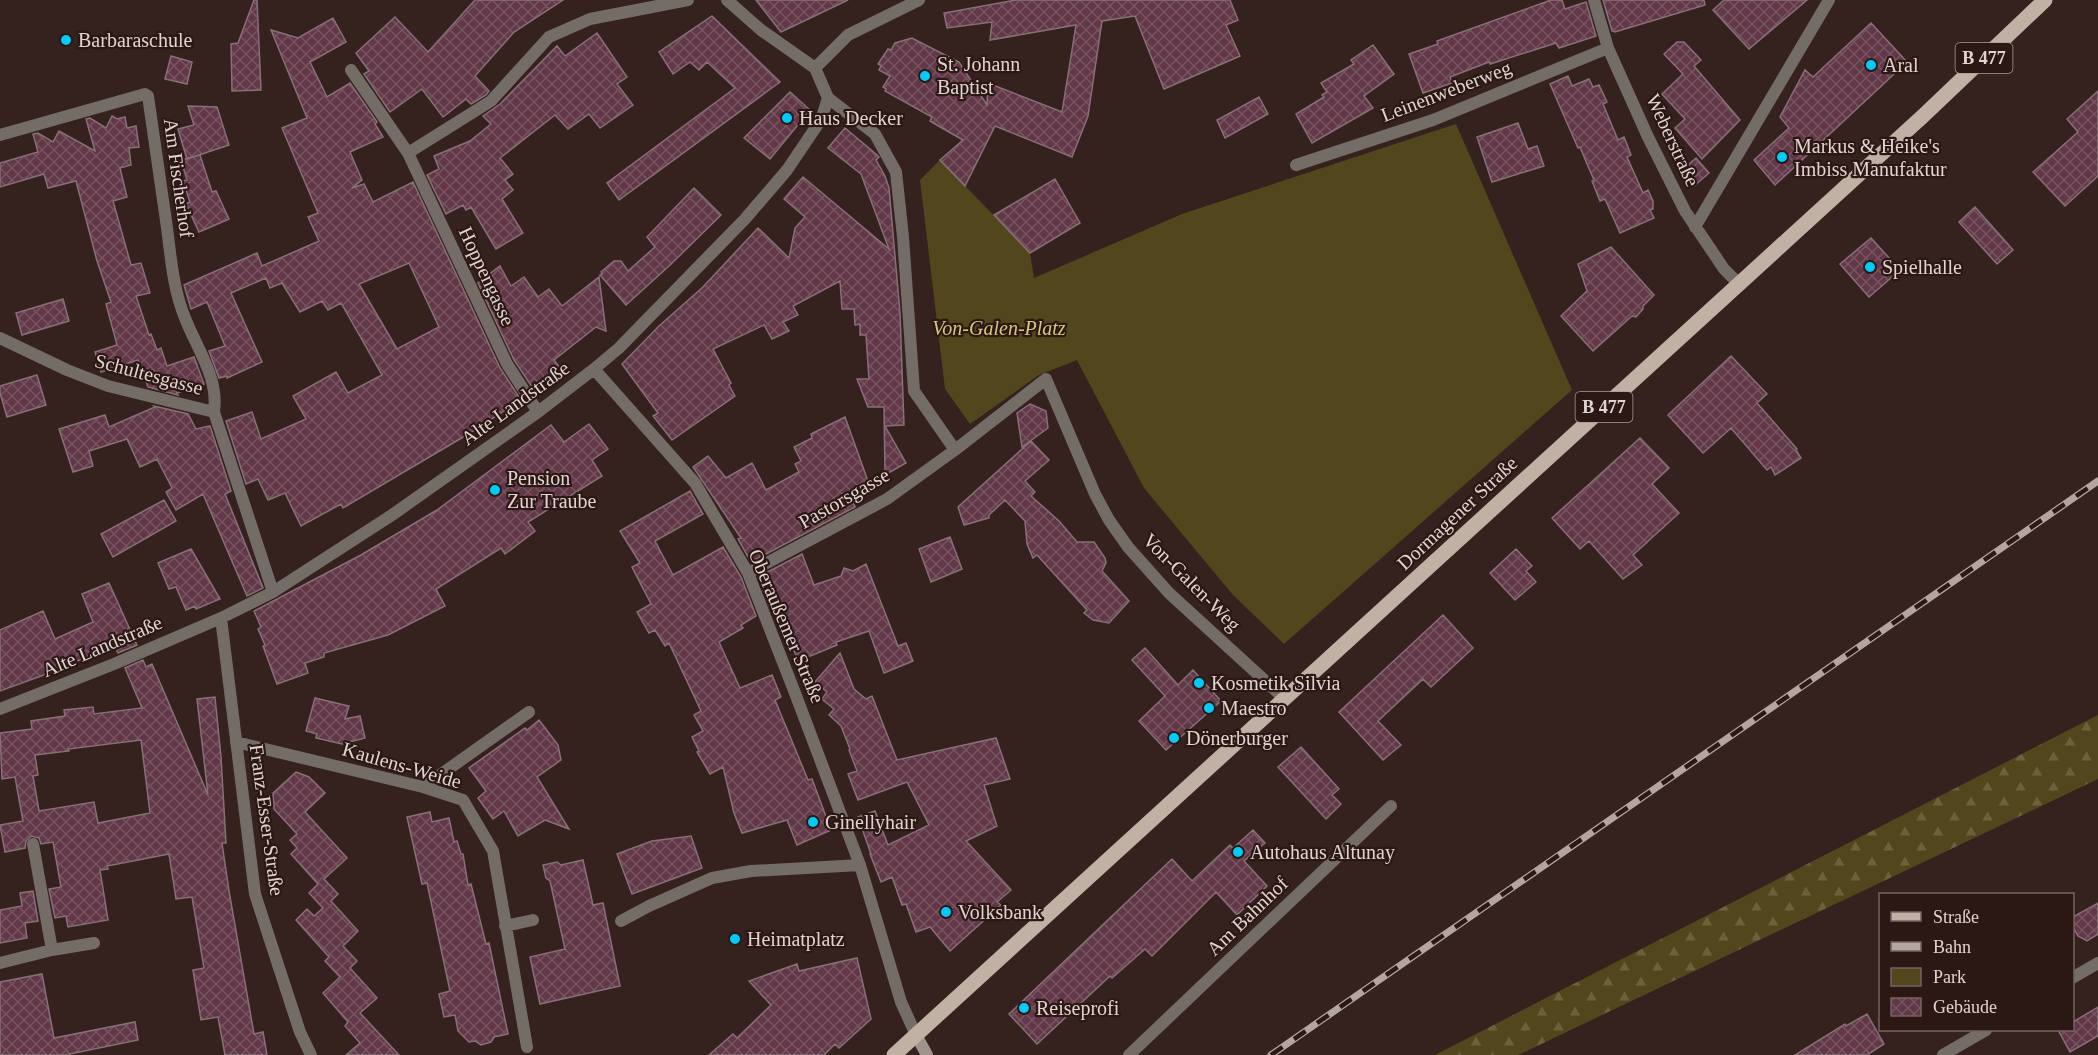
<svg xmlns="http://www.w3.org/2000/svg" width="2098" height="1055" font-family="Georgia,serif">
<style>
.forest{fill:url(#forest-firs)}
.park{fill:#52471c}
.building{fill:url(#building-cross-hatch);stroke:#877078;stroke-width:1.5;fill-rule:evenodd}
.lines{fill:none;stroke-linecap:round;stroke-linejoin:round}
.street{stroke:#746c66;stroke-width:12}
.secondary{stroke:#a09389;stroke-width:12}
.primary{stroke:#c1b1a4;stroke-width:15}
.rail-casing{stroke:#b4a5a3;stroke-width:7}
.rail{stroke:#2b1815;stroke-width:4.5;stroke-dasharray:14;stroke-linecap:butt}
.poi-dot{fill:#02cbf9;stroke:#2b1815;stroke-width:2}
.labels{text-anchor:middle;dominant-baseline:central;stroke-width:4.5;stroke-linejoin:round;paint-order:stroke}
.shield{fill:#2b1815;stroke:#aa9b99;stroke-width:1.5}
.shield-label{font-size:18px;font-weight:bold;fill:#e1d3d1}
.poi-label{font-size:20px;fill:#e1d3d1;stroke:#2b1815;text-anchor:start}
.street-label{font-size:20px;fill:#e1d3d1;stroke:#2b1815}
.park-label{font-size:20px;font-style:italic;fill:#d9c67d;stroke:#2b1815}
</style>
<defs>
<pattern id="forest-firs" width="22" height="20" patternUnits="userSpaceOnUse" patternTransform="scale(1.5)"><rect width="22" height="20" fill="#52471c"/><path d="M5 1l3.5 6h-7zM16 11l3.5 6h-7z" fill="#6b613c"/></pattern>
<pattern id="building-cross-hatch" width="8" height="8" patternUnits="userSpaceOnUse" patternTransform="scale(1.5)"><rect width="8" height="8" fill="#623848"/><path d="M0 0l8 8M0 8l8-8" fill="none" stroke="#785461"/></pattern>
</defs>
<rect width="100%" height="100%" fill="#35211e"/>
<path class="forest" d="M 2098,715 L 2098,779 L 1518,1055 L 1435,1055 Z"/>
<path class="park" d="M 1456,124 L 1572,390 L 1284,644 L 1233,595 L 1144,488 L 1077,360 L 1039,375 L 970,424 L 945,389 L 920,180 L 940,160 L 1030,253 L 1034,278 L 1182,214 Z"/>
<path class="building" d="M 254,0 L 257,0 L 261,90 L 232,91 L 231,44 L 238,43 Z
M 475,0 L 563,0 L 514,32 L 475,76 L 489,91 L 486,95 L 471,104 L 466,99 L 443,117 L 422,89 L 390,112 L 364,74 L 369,71 L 356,53 L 395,17 L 428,52 Z
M 756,0 L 848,0 L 781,32 Z
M 1016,0 L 1230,0 L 1238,20 L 1226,25 L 1240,56 L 1164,89 L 1135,16 L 1102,21 L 1088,116 L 1072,157 L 995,126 L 965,186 L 940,160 L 963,140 L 935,124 L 930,121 L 932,117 L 885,91 L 886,89 L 883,87 L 890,76 L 879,70 L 881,66 L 878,64 L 888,49 L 891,50 L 895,43 L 912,38 L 959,62 L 987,105 L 988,83 L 1062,112 L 1076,25 L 990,40 L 992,22 L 947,28 L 944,13 Z
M 1551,0 L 1562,0 L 1565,9 L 1586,2 L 1596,36 L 1559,48 L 1556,43 L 1490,64 L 1489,62 L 1450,77 L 1452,83 L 1423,93 L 1409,54 L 1438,44 L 1437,41 Z
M 1603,0 L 1704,0 L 1705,5 L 1615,32 L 1612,31 Z
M 1724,0 L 1807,0 L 1749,49 L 1713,10 Z
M 712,16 L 780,82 L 619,200 L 607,183 L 735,88 L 707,62 L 699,70 L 690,62 L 673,74 L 659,52 Z
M 333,18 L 346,42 L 310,62 L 327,97 L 350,83 L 377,122 L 375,124 L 383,137 L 350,152 L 362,180 L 352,188 L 364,184 L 373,202 L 413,182 L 500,368 L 521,400 L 470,433 L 343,508 L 341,504 L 301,526 L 285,493 L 268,500 L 258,479 L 246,484 L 226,421 L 252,412 L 261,439 L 306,419 L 293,396 L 336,372 L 348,393 L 382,375 L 341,303 L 328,310 L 322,301 L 300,312 L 282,283 L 270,288 L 266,278 L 231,293 L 262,362 L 227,378 L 227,376 L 219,378 L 209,351 L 225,346 L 207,302 L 191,309 L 184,285 L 257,253 L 262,266 L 319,241 L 308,217 L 318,213 L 282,128 L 307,118 L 271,30 L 298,38 ZM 409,263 L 439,327 L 397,349 L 359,284 Z
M 1871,23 L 1907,62 L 1775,185 L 1754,160 L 1789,128 L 1780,117 L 1805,70 L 1813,77 Z
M 597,33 L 627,77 L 617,84 L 633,105 L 600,128 L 589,114 L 568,129 L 555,115 L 500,158 L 513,174 L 505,180 L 513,190 L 502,199 L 523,233 L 496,249 L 471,207 L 466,210 L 463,205 L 446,214 L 427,175 L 439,169 L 434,156 L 470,141 L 491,124 L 483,116 L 500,104 L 557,46 L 565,56 Z
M 1677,42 L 1684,42 L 1701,60 L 1694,66 L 1740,120 L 1702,159 L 1675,128 L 1685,119 L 1662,94 L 1683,74 L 1664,54 Z
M 1373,45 L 1394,74 L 1364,96 L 1373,108 L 1312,143 L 1296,114 L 1324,97 L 1322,95 L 1327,92 L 1321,83 L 1354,64 L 1351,60 Z
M 171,56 L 192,62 L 187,84 L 165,79 Z
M 1568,76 L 1572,86 L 1589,79 L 1593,87 L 1599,85 L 1607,102 L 1603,104 L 1618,140 L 1624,137 L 1631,155 L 1627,157 L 1643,193 L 1648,190 L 1653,201 L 1653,209 L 1650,210 L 1654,218 L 1620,233 L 1605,199 L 1600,201 L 1592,181 L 1594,180 L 1587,164 L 1580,147 L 1578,148 L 1550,84 Z
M 2098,91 L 2098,176 L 2065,206 L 2033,172 L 2078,132 L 2067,119 Z
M 790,92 L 810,110 L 770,159 L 744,138 Z
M 1259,97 L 1268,114 L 1225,138 L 1217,120 Z
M 188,106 L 217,107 L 229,145 L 187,159 L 178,129 L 194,125 Z
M 112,116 L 117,119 L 125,117 L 127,128 L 136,126 L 139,147 L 129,148 L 131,165 L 120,168 L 127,197 L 113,201 L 131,265 L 141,263 L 150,293 L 136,296 L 149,335 L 151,334 L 157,350 L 161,348 L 167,366 L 194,357 L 204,384 L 177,393 L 178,395 L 148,387 L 138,360 L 101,372 L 95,352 L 117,345 L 106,304 L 111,302 L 97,261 L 76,181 L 48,188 L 44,174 L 0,187 L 0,163 L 38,152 L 33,134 L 38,133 L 53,142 L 59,131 L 95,151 L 86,119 L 90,118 L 106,128 Z
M 1518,123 L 1528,149 L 1537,146 L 1544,166 L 1492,182 L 1477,137 Z
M 845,128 L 876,154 L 879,157 L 876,160 L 885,176 L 889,188 L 900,313 L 904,425 L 885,426 L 906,463 L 885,475 L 884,407 L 868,407 L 857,379 L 869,379 L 866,335 L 860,335 L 860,324 L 855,325 L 854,309 L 842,309 L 840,281 L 793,306 L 798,315 L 783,322 L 789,331 L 772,339 L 764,325 L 713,349 L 731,383 L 729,385 L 735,396 L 672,440 L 653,416 L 658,413 L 622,364 L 659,326 L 703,287 L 758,228 L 789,258 L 795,228 L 805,217 L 784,199 L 803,177 L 889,249 L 861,174 L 828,148 Z
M 200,155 L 212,192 L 216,191 L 229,219 L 199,232 L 186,204 L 190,202 L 183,181 L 187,180 L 181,160 Z
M 1696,158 L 1709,173 L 1694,186 L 1681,171 Z
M 1055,179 L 1080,223 L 1030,253 L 994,215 Z
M 694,188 L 721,215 L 669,266 L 626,305 L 600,275 L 602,274 L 601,272 L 614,261 L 621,261 L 628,271 L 655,247 L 647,237 Z
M 1975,207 L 2013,250 L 1997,264 L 1959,222 Z
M 1871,238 L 1900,270 L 1869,297 L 1840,264 Z
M 1611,247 L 1654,295 L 1643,306 L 1643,309 L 1636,317 L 1632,316 L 1593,351 L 1561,316 L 1587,291 L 1578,264 Z
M 500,266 L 511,286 L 524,277 L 538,297 L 549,289 L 562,306 L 599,277 L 606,331 L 596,327 L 554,360 L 561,369 L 534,390 L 514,360 L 478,283 Z
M 63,299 L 69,321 L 22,335 L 16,313 Z
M 1731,356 L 1767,394 L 1757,403 L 1797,449 L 1796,450 L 1801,458 L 1775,475 L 1771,467 L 1767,470 L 1731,428 L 1703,453 L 1668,415 Z
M 37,375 L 46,405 L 7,417 L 0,393 L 0,386 Z
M 1030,404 L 1046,411 L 1048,428 L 1022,447 L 1017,413 Z
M 154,406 L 188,414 L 196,429 L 210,426 L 231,491 L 225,494 L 263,588 L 247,596 L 203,494 L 176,510 L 166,492 L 172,488 L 157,459 L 140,467 L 127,439 L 89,451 L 93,466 L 73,472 L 59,429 L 105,415 L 109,427 L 155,407 Z
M 845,417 L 869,484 L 851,493 L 855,507 L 751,562 L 738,539 L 741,538 L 693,467 L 708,456 L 726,478 L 752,463 L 766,490 L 799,472 L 795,464 L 801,461 L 794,447 L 812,438 L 811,434 Z
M 589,424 L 608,449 L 592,460 L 602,476 L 528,522 L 535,531 L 505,554 L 501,548 L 436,589 L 445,606 L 388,635 L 324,653 L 324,657 L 305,663 L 308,673 L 277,684 L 263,646 L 265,645 L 258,629 L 261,627 L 254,611 L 361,555 L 437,510 L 551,425 L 564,442 Z
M 1640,438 L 1669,468 L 1652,484 L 1679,513 L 1633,555 L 1642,565 L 1623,579 L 1589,541 L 1580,549 L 1552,518 Z
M 1031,441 L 1049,460 L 1025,481 L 1035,492 L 1031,496 L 1059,521 L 1077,542 L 1094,542 L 1105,558 L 1106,563 L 1102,571 L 1129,601 L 1109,623 L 1093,620 L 1084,613 L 1087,610 L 1037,555 L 1033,558 L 1027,544 L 1025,521 L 1005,500 L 989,515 L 989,518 L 964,525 L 958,507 Z
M 690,491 L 703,514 L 655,541 L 673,575 L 723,547 L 741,577 L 756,616 L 741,625 L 743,628 L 719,642 L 740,688 L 772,675 L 781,697 L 775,700 L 808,780 L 812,779 L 831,830 L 797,845 L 787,820 L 742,833 L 734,813 L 723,767 L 710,774 L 697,752 L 699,751 L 692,737 L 703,731 L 694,715 L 701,711 L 669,643 L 665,646 L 655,630 L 649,633 L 637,612 L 651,604 L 632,567 L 640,563 L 620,531 Z
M 164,500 L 176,521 L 113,557 L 101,534 Z
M 950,537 L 962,569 L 931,582 L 919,549 Z
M 191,549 L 220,599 L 196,609 L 195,606 L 186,610 L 176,587 L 169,589 L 158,563 Z
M 1516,549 L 1532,566 L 1526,571 L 1536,582 L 1515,600 L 1490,573 Z
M 802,554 L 814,585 L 841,576 L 844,568 L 853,571 L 866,564 L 898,646 L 906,643 L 913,661 L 884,673 L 869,631 L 836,642 L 837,645 L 798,661 L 777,604 L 770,608 L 758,577 Z
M 109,583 L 137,645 L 118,653 L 114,645 L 52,672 L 0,691 L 0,630 L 43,611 L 55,639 L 93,622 L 82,594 Z
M 1443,615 L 1473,648 L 1431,687 L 1423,679 L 1378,721 L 1401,745 L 1383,760 L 1339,712 Z
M 1145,648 L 1178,685 L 1193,670 L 1221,701 L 1166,750 L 1139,721 L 1165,696 L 1132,660 Z
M 840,653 L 854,689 L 866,699 L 872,696 L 897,760 L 996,738 L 1010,779 L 984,785 L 997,826 L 966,841 L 1011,890 L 997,902 L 1001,905 L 950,951 L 930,927 L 916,932 L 906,904 L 902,905 L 892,877 L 881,882 L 870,854 L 871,854 L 858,817 L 875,811 L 888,845 L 929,825 L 907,782 L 858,800 L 848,774 L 857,771 L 849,750 L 850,749 L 841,726 L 829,715 L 834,709 L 822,699 L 827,692 L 815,682 Z
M 143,660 L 146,667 L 152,664 L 208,795 L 197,699 L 215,697 L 221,757 L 226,843 L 222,843 L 229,891 L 254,1034 L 263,1032 L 267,1055 L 225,1055 L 218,1017 L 201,1020 L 193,970 L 204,968 L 192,897 L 176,899 L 169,854 L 107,866 L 108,869 L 100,870 L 108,920 L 68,927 L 66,916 L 55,918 L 49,889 L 61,887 L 53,842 L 41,844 L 39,838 L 31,836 L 26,841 L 25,848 L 5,852 L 0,825 L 23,821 L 15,777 L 2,779 L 0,733 L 32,729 L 31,721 L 65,716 L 64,710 L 93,707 L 94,714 L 142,708 L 125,668 ZM 141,740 L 150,813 L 98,823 L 94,802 L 39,811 L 33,776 L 38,775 L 35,755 L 69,751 L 68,749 Z
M 315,698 L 349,706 L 345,719 L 360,716 L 365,738 L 342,744 L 316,738 L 317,734 L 306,731 Z
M 539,720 L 558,745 L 561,760 L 537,777 L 569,829 L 545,820 L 518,836 L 504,811 L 493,819 L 478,798 L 486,791 L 469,768 L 525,728 L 527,730 Z
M 1301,747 L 1339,789 L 1332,795 L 1341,804 L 1326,819 L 1278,767 Z
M 296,772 L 309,777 L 325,793 L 305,812 L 347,858 L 324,879 L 338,894 L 331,901 L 358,931 L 343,946 L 357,961 L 350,968 L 377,998 L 360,1013 L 399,1055 L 346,1055 L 360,1043 L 345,1026 L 348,1022 L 323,993 L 340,977 L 325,961 L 329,957 L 296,920 L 307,909 L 314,916 L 323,908 L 309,893 L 318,884 L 291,854 L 297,848 L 290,840 L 297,834 L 274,809 L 273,793 Z
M 430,812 L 432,822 L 449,818 L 454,842 L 457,841 L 461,854 L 463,854 L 468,885 L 471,884 L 486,944 L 489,943 L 508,1034 L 494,1037 L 491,1042 L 481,1045 L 475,1041 L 469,1042 L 458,1031 L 455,1015 L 444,1017 L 439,994 L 450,991 L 427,883 L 422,884 L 407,817 Z
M 1253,830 L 1265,843 L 1244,861 L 1267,886 L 1237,915 L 1216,892 L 1152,956 L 1145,949 L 1112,978 L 1110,976 L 1037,1044 L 1009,1014 L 1172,859 L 1192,881 L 1230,845 L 1233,848 Z
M 691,836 L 702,868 L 632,894 L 617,854 L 652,841 Z
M 583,860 L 593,905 L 603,903 L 620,986 L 540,1004 L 530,957 L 565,949 L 550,881 L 546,878 L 543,865 L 557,862 L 561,865 Z
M 33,891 L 38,921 L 25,923 L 27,938 L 0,943 L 0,910 L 22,906 L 20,893 Z
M 2098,903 L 2098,934 L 2087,941 L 2078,936 L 2073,927 L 2073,917 Z
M 857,958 L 871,1019 L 839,1048 L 835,1044 L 824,1055 L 709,1055 L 733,1034 L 737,1038 L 771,1005 L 749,981 L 797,964 L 799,971 Z
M 42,974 L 54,1038 L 135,1022 L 138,1040 L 65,1055 L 0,1055 L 0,982 Z
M 2098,1007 L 2098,1036 L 2070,1052 L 2058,1030 L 2073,1029 L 2073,1022 Z
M 1867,1014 L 1884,1044 L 1867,1055 L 1795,1055 L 1845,1024 L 1846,1026 Z"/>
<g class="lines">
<path class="street" d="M 727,0 L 761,30 L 815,68
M 1594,0 L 1608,48 L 1648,137 L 1685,211 L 1724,269 L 1739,284
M 815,68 L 848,35 L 919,0
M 351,70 L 408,153 L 507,364 L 538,412
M 828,98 L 875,134 L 896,172 L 903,237 L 914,391 L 955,450
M 0,135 L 145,94 L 148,96 C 154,140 161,184 167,228 C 171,258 173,289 185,318 C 197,349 219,378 214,412 L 273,592
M 408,153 L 491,101 L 549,37 L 590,19 L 688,0
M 1296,165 L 1433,120 L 1608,48
M 1695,227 L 1829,0
M 0,338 L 67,370 L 108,386 L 214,412
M 594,369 L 695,483 L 748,573 L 795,693 L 860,865 L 901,1002 L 916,1035
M 748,573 L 887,499 L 955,450 L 1046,379 L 1095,494 L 1109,520 L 1128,547 L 1169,593 L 1285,699
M 221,618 L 255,894 L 300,1032 L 311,1055
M 0,709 L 114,664 L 221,618 L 273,592 L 392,515 L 538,412 L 594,369 L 619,348 L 745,219 L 787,170 L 814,130 L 822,117 L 828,98 L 815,68
M 236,742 L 423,787 L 463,800 L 493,851 L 527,1047
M 423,787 L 529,712
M 33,844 L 52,950
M 621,921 L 649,906 L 712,878 L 751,871 L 860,865
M 505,926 L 533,920
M 0,963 L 52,950 L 94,943
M 2072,978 L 2098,963
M 1129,1055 L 1391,806
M 1943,1055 L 1986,1030"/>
<path class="secondary" d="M 916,1035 L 927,1055"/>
<path class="primary" d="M 894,1055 L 1923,116 L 2045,0"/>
<defs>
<path id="rail" d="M 1271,1055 L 2098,481"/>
</defs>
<use href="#rail" class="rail-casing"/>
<use href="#rail" class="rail"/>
</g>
<g class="poi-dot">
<circle cx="66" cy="40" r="6"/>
<circle cx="1871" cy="65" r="6"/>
<circle cx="925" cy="76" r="6"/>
<circle cx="787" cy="118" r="6"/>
<circle cx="1782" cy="157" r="6"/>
<circle cx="1870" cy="267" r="6"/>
<circle cx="495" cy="490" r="6"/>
<circle cx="1199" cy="683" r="6"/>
<circle cx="1209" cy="708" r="6"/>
<circle cx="1174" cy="738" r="6"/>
<circle cx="813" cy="822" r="6"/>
<circle cx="1238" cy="852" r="6"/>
<circle cx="946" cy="912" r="6"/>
<circle cx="735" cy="939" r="6"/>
<circle cx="1024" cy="1008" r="6"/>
</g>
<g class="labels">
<g class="shield">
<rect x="1955.5" y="43" width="57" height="30" rx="4.5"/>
<rect x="1575.5" y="392" width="57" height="30" rx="4.5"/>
</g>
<g class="shield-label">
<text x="1984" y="58">B 477</text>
<text x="1604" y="407">B 477</text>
</g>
<g class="poi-label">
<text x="78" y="40">Barbaraschule</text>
<text x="937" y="64">St. Johann<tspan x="937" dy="23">Baptist</tspan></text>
<text x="1883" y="65">Aral</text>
<text x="799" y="118">Haus Decker</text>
<text x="1794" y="146">Markus &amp; Heike's<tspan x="1794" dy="23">Imbiss Manufaktur</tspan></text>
<text x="1882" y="267">Spielhalle</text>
<text x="507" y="478">Pension<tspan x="507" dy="23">Zur Traube</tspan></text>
<text x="1211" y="683">Kosmetik Silvia</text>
<text x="1221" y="708">Maestro</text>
<text x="1186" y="738">Dönerburger</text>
<text x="825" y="822">Ginellyhair</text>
<text x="1250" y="852">Autohaus Altunay</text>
<text x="958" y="912">Volksbank</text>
<text x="747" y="939">Heimatplatz</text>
<text x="1036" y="1008">Reiseprofi</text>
</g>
<g class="street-label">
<text transform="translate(1446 91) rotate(-21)">Leinenweberweg</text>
<text transform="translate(1673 140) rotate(65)">Weberstraße</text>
<text transform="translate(179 178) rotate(82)">Am Fischerhof</text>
<text transform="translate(487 276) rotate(65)">Hoppengasse</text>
<text transform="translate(149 374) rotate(15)">Schultesgasse</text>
<text transform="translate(515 403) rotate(-36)">Alte Landstraße</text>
<text transform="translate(844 498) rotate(-30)">Pastorsgasse</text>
<text transform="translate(1457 513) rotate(-43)">Dormagener Straße</text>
<text transform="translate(1192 582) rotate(45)">Von-Galen-Weg</text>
<text transform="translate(787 626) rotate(67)">Oberaußemer Straße</text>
<text transform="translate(102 646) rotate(-23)">Alte Landstraße</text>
<text transform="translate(402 765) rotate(16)">Kaulens-Weide</text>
<text transform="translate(267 820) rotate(82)">Franz-Esser-Straße</text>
<text transform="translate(1247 916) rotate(-44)">Am Bahnhof</text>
</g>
<g class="park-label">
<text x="999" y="328">Von-Galen-Platz</text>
</g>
</g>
<rect x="1879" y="893" width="195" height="138" fill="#2b1815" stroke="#746360" stroke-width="1.5"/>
<rect x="1891" y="912" width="30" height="9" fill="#c1b1a4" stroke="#746360" stroke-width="1.5"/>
<text x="1933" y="923" font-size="18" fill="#e1d3d1">Straße</text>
<rect x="1891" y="942" width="30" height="9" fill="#b4a5a3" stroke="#746360" stroke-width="1.5"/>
<text x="1933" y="953" font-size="18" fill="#e1d3d1">Bahn</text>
<rect x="1891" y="968" width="30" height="18" fill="#52471c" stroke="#746360" stroke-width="1.5"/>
<text x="1933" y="983" font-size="18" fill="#e1d3d1">Park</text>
<rect x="1891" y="998" width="30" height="18" fill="url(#building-cross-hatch)" stroke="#746360" stroke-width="1.5"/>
<text x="1933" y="1013" font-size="18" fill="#e1d3d1">Gebäude</text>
</svg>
